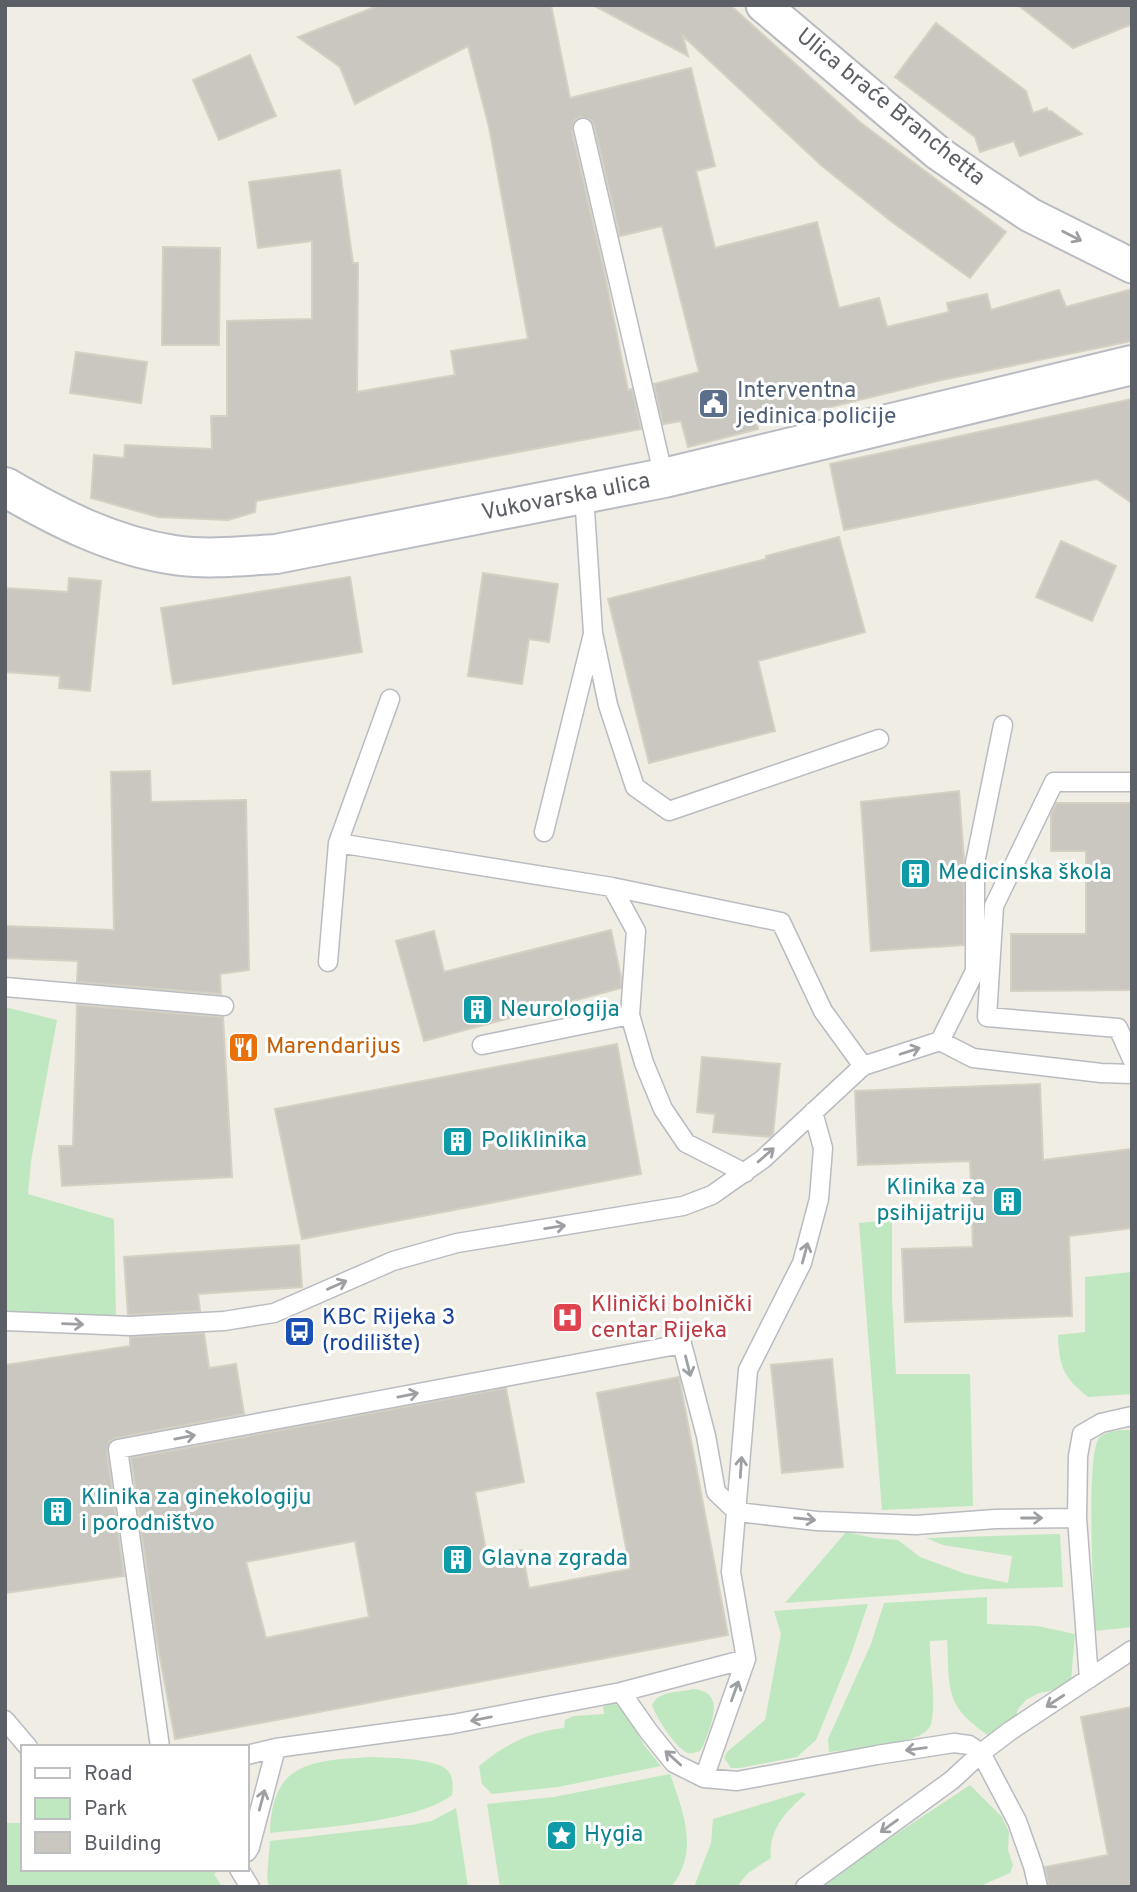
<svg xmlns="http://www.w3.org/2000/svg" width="1137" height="1892" font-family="Overpass,sans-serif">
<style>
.green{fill:#bfe8c1}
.building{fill:#cac7c1;stroke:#d4d0c2;stroke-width:2;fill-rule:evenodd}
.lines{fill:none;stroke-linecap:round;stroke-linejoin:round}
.lane-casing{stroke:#b9bbc1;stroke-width:21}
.street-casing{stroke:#b9bbc1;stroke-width:37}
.secondary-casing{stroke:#b9bcc3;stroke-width:42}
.lane{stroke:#fff;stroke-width:18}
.street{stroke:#fff;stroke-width:33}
.secondary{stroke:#fff;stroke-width:38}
.oneway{stroke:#9d9fa3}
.labels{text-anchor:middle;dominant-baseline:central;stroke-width:6;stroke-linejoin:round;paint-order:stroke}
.street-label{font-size:23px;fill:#5c5f65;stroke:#fff}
.service-label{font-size:23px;fill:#4e5e75;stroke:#fff;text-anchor:start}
.culture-label{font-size:23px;fill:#0d838f;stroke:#fff;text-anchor:start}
.food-label{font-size:23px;fill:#c56008;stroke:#fff;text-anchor:start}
.health-label{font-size:23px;fill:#be3a42;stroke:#fff;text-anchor:start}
.transit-label{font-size:23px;fill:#164399;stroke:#fff;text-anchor:start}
</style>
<rect width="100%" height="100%" fill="#efede4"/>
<path class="green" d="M 5,1007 L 57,1020 L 31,1161 L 28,1194 L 114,1219 L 116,1318 L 5,1314 Z
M 892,1220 L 892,1299 L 896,1374 L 970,1374 L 973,1506 L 882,1510 L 859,1223 Z
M 1132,1272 L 1132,1394 L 1088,1397 C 1063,1377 1059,1366 1058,1335 L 1085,1332 L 1085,1277 Z
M 1132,1430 L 1132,1627 L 1095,1631 C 1094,1603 1085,1449 1100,1437 C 1108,1430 1122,1430 1132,1430 Z
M 846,1532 L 874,1538 L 898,1540 L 920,1557 L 966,1574 L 1008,1583 L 1012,1556 L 943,1545 L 926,1538 L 1060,1534 L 1063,1587 L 984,1589 L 785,1603 Z
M 987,1597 L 987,1624 L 1037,1626 L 1075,1634 L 1071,1681 L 1065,1688 L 1039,1693 L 1026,1700 L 1018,1709 L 1014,1721 L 989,1736 C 978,1728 964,1718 957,1706 C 946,1688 949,1661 947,1640 L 930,1641 C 929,1666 937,1700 931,1724 C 925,1746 850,1749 829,1752 L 828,1739 L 871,1644 L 884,1603 Z
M 868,1604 L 850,1657 L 816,1740 L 797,1757 L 740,1768 L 731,1768 L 724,1758 L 727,1752 L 765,1720 L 781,1634 L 774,1611 Z
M 693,1689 C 728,1692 710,1726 703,1746 L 700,1751 C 696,1752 692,1754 688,1753 C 676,1749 656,1717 652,1705 C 659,1690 679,1693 693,1689 Z
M 611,1703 L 622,1707 L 644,1745 L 661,1766 L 558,1787 L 492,1794 L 482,1784 L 479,1766 C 504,1745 531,1731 564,1728 L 565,1720 L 574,1716 L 604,1714 L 603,1707 Z
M 370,1757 C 389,1758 432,1758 446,1769 C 454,1776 453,1786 452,1795 C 418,1822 315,1828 270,1833 C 272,1762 310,1761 370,1757 Z
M 670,1774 C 683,1811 700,1852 671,1887 L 500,1887 L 487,1804 L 554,1797 Z
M 970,1785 L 1002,1817 L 1009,1832 L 1008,1850 L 1013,1865 L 1010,1873 L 978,1887 L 823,1887 L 881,1844 Z
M 802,1792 L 806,1794 C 786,1811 768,1830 771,1858 L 748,1873 L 739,1884 L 739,1887 L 694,1887 L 711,1843 L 713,1819 Z
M 456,1808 L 468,1887 L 269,1887 L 267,1877 L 270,1841 L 411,1825 L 432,1821 Z
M 5,1823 L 23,1823 L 23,1869 L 220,1869 L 214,1874 L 222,1887 L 5,1887 Z"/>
<path class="building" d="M 380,5 L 551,5 L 570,98 L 691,68 L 715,166 L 696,171 L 715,248 L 817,222 L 839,308 L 879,298 L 887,327 L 949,312 L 947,303 L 987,294 L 991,310 L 1059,290 L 1066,307 L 1132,289 L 1132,341 L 937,381 L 757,425 L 758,429 L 688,447 L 681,421 L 663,424 L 654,384 L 699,372 L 662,226 L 620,236 L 594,125 L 591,120 L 581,117 L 575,120 L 572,131 L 605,275 L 628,390 L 632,389 L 641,429 L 256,501 L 255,512 L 228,520 L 158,517 L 91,498 L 94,455 L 124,458 L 125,445 L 212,449 L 211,416 L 227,416 L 227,321 L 312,319 L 312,241 L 258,248 L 249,182 L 340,170 L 353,263 L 358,263 L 357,392 L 455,375 L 451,351 L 528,339 L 489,127 L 468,46 L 355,104 L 340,67 L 298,37 Z
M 593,5 L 730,5 L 861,123 L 1006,232 L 970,278 L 892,222 L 822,166 L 683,36 L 688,56 Z
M 1018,5 L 1132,5 L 1132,24 L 1073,48 Z
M 936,23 L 1026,91 L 1033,113 L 1047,108 L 1048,112 L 1051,111 L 1082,134 L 1020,156 L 1014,141 L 980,152 L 975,137 L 895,77 Z
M 250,55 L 276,116 L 219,140 L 193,80 Z
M 163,247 L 220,248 L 219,345 L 162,345 Z
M 76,352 L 147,362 L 141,403 L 70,393 Z
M 1132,399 L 1132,503 L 1097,479 L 844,530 L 830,464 Z
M 839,537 L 865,632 L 758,661 L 775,731 L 649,763 L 608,599 L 766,559 L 766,556 Z
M 1061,541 L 1116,566 L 1092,621 L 1036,597 Z
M 483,573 L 558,584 L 549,642 L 529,639 L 522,684 L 468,676 Z
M 350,577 L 362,652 L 173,684 L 161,608 Z
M 69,578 L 101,581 L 90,691 L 59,688 L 60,676 L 5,672 L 5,588 L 68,592 Z
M 150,771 L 151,802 L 246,800 L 249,970 L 220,974 L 221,994 L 77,982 L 78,961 L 5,958 L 5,926 L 114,930 L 111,772 Z
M 959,791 L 964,860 L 964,945 L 871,951 L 861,802 Z
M 1056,803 L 1132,803 L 1132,990 L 1011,991 L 1011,934 L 1086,934 L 1086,851 L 1051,851 L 1051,815 Z
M 611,930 L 621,977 L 621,988 L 424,1041 L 396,941 L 434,931 L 444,972 Z
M 77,1005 L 223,1017 L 232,1177 L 62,1186 L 59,1146 L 73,1146 Z
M 617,1044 L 641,1174 L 302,1239 L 275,1109 Z
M 702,1057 L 780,1064 L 773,1134 L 770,1137 L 713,1132 L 715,1114 L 697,1112 Z
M 1040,1084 L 1043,1160 L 1132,1149 L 1132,1228 L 1069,1236 L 1072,1316 L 905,1322 L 902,1249 L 973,1247 L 970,1161 L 858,1165 L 855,1091 Z
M 299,1245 L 302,1287 L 198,1294 L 200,1311 L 128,1315 L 124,1257 Z
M 204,1333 L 209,1368 L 236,1364 L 244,1414 L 116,1438 L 110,1441 L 107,1451 L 124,1576 L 5,1593 L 5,1365 L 130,1346 L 130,1337 Z
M 832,1359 L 843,1467 L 782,1473 L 771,1365 Z
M 679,1377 L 728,1635 L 175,1739 L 156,1636 L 131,1458 L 506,1388 L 524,1482 L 475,1492 L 487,1556 L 522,1550 L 529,1588 L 630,1569 L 597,1393 ZM 355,1541 L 369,1617 L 266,1638 L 246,1562 Z
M 1132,1707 L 1132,1887 L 1049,1887 L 1045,1867 L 1108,1855 L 1081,1717 Z"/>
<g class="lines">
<defs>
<path id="lane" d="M 583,128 L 664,478
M 584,494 L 593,633 L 608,705 L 635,787 L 669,811 L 879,739
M 1132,782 L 1054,782 L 994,906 L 987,1017 L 1118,1028 L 1132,1059
M 544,832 L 592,638
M 338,843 L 612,887 L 781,922 L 823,1011 L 863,1066
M 612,887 L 636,931 L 630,1015 L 644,1063 L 663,1109 L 686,1143 L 745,1173
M 328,962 L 338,843 L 390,699
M 5,987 L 224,1006
M 940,1041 L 975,971 L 975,863 L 1003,725
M 482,1045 L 630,1015
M 5,1321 L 130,1326 L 224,1321 L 274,1313 L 393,1261 L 457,1243 L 683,1206 L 712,1195 L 763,1159 L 863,1066 L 940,1041 L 973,1058 L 1101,1073 L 1132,1074
M 1089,1679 L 1077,1518 L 1078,1456 L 1082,1434 L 1101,1423 L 1132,1416
M 621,1692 L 746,1659
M 5,1720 L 28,1747
M 160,1747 L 118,1449 L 682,1344 L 706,1436 L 716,1492 L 737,1512 L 817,1521 L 916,1525 L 995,1519 L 1077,1518
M 247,1755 L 276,1748 L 453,1724 L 621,1692 L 649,1732 L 674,1763 L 704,1778 L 737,1781 L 877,1755 L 954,1743 L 969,1745 L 981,1753 L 1017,1821 L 1033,1866 L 1038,1887
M 704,1778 L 746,1659 L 731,1572 L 748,1370 L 802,1263 L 819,1199 L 823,1148 L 813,1112
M 247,1852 L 250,1847 L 276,1748
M 239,1869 L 250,1887
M 805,1887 L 952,1780 L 981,1753 L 1010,1731 L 1132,1650"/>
<path id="street" d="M 763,5 L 938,153 L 980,182 L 1030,215 L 1132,266"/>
<path id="secondary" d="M 5,487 C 58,518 113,546 174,555 C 208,560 243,556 276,554 L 664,478 L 1132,365"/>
</defs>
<use href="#lane" class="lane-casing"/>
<use href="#street" class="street-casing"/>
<use href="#secondary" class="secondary-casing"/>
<use href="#lane" class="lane"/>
<use href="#street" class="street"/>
<use href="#secondary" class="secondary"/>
</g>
<defs><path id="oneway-shaft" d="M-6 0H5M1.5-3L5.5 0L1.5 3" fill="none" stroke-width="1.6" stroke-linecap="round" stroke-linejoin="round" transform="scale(1.75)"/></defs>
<g class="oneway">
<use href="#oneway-shaft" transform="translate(1072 236) rotate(27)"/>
<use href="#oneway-shaft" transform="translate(910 1051) rotate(-18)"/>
<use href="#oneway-shaft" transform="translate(766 1155) rotate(-41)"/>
<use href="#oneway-shaft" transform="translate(555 1227) rotate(-9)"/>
<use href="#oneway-shaft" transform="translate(805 1253) rotate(-75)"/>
<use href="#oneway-shaft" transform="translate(337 1285) rotate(-24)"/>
<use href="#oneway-shaft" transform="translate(73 1324) rotate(2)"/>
<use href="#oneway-shaft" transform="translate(688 1366) rotate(76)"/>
<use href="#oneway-shaft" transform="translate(408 1395) rotate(-11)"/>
<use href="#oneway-shaft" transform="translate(185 1437) rotate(-11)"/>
<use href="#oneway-shaft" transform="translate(741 1467) rotate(-86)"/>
<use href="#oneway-shaft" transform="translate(1032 1518)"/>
<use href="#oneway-shaft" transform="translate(805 1519) rotate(6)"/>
<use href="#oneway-shaft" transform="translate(735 1691) rotate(-70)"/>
<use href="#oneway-shaft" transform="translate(1055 1701) rotate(147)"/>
<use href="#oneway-shaft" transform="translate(481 1719) rotate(169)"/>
<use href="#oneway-shaft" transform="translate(916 1749) rotate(172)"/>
<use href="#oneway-shaft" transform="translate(673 1758) rotate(-138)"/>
<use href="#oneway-shaft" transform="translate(262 1800) rotate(-75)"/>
<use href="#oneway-shaft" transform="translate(889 1826) rotate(144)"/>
</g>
<defs>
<symbol id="civic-square" viewBox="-11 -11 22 22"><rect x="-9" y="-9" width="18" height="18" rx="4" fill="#5c6f8a" stroke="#fff"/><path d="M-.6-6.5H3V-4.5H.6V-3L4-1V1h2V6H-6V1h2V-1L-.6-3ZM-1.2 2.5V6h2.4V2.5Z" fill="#fff"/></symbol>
<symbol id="building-square" viewBox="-11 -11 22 22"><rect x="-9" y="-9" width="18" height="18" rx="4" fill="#0f9aa8" stroke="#fff"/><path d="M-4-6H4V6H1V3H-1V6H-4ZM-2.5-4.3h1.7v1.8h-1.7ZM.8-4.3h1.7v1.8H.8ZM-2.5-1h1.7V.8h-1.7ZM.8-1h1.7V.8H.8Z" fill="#fff"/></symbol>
<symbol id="restaurant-square" viewBox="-11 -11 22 22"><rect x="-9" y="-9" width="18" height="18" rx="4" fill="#e8710a" stroke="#fff"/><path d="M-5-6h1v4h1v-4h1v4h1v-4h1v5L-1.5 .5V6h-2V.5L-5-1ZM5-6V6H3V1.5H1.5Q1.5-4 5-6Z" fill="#fff"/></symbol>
<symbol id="hospital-square" viewBox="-11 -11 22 22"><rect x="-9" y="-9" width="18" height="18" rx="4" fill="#e0444e" stroke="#fff"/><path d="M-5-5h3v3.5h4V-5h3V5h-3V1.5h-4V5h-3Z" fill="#fff"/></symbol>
<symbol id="bus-square" viewBox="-11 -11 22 22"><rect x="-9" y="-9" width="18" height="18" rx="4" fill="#1a4fb4" stroke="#fff"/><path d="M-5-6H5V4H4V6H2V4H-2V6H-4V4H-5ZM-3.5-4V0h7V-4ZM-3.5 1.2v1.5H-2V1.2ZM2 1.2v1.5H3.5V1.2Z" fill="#fff"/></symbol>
<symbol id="sight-square" viewBox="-11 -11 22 22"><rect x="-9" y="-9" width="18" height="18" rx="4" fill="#0f9aa8" stroke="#fff"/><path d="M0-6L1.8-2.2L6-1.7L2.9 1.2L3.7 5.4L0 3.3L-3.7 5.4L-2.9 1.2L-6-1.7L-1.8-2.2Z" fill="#fff"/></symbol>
</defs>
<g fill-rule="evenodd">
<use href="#civic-square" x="696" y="386" width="35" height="35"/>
<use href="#building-square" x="898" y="856" width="35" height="35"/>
<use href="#building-square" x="460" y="992" width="35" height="35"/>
<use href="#restaurant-square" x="226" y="1030" width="35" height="35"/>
<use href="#building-square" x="440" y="1124" width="35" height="35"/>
<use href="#building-square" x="990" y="1184" width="35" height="35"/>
<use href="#hospital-square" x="550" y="1300" width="35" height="35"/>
<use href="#bus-square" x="282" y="1314" width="35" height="35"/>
<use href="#building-square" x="40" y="1494" width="35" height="35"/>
<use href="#building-square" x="440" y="1542" width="35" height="35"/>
<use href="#sight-square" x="544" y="1818" width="35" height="35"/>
</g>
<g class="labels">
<g class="street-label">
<text transform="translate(890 108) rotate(39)">Ulica braće Branchetta</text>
<text transform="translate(566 498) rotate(-11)">Vukovarska ulica</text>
</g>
<g class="service-label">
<text x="737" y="391">Interventna<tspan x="737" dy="26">jedinica policije</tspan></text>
</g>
<g class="culture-label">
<text x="938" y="873">Medicinska škola</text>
<text x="500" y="1010">Neurologija</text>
<text x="481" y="1141">Poliklinika</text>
<text x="985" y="1188" text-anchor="end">Klinika za<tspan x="985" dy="26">psihijatriju</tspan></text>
<text x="81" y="1498">Klinika za ginekologiju<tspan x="81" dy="26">i porodništvo</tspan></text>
<text x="481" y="1559">Glavna zgrada</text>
<text x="584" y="1835">Hygia</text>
</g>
<g class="food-label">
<text x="266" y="1047">Marendarijus</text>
</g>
<g class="health-label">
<text x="591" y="1305">Klinički bolnički<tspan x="591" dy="26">centar Rijeka</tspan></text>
</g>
<g class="transit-label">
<text x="322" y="1318">KBC Rijeka 3<tspan x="322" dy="26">(rodilište)</tspan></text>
</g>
</g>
<rect width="1137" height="1892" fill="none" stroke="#5c5f65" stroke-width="14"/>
<rect x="21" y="1745" width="228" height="126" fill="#ffffff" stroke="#bebfc1" stroke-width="2"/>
<rect x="35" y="1768" width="35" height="10" fill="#ffffff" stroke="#bebfc1" stroke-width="2"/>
<text x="84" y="1780" font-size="21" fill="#5c5f65">Road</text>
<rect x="35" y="1798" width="35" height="21" fill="#bfe8c1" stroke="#bebfc1" stroke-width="2"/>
<text x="84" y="1815" font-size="21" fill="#5c5f65">Park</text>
<rect x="35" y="1832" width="35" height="21" fill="#cac7c1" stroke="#bebfc1" stroke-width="2"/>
<text x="84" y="1850" font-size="21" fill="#5c5f65">Building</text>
</svg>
